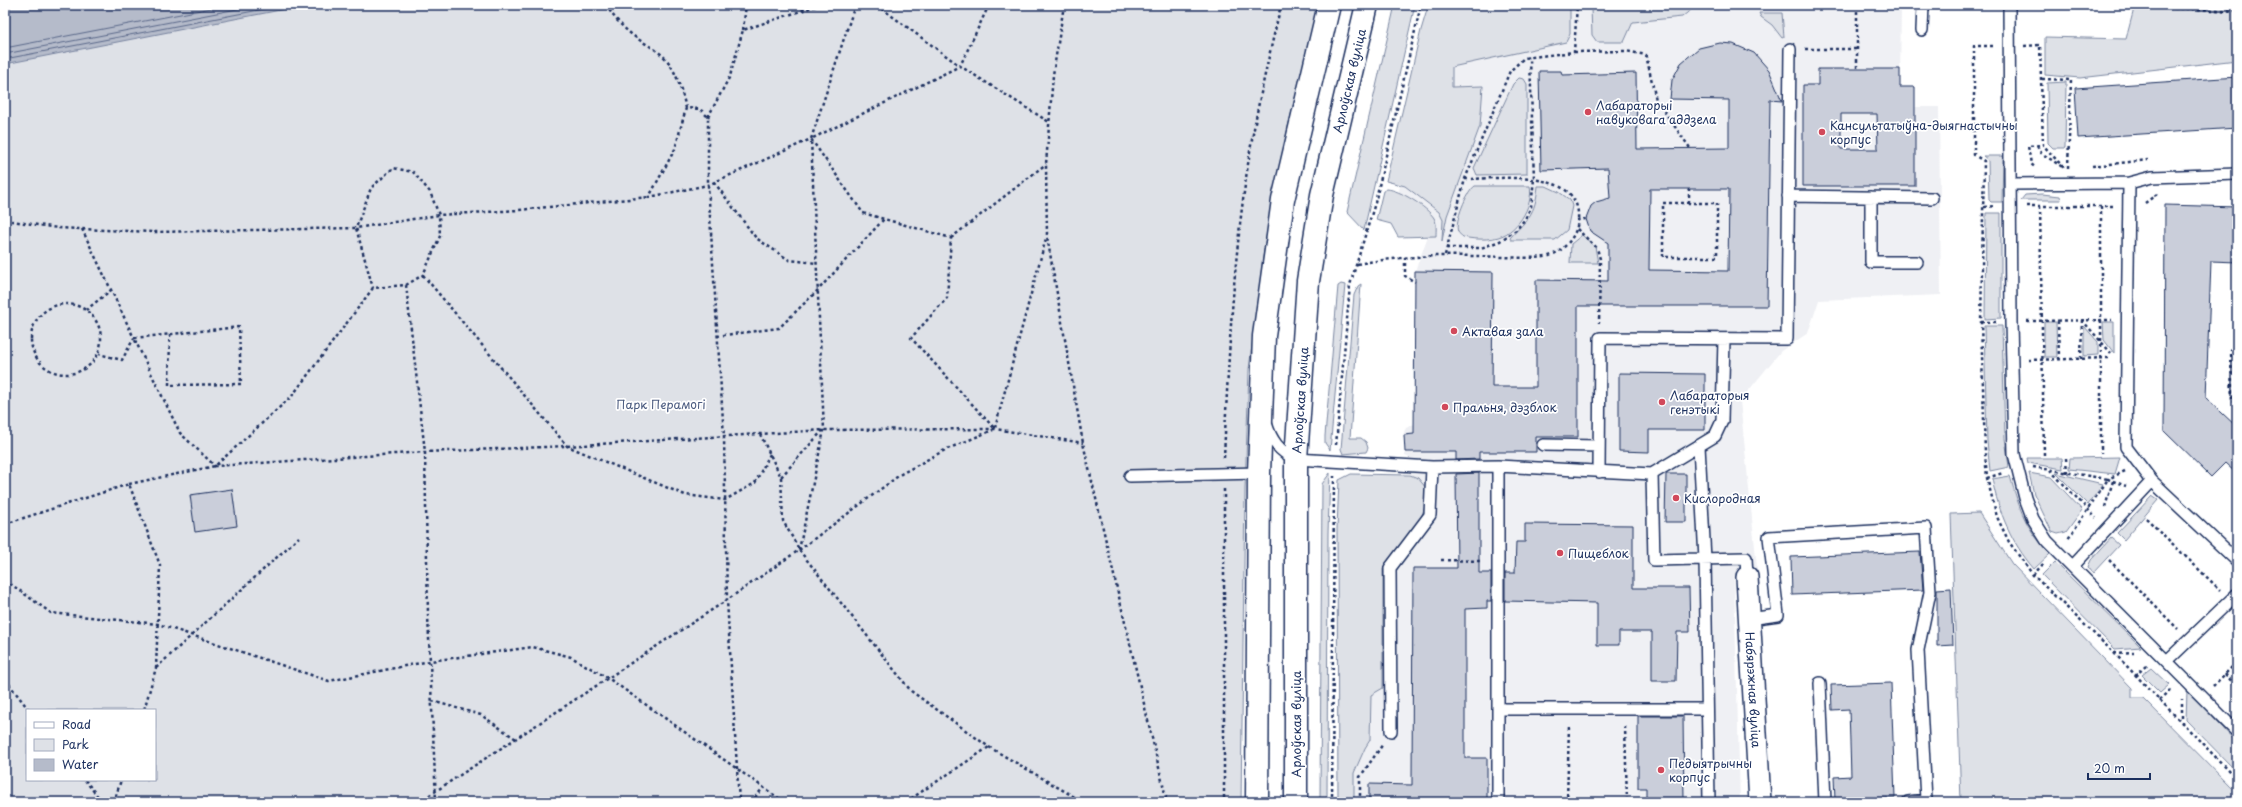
<svg xmlns="http://www.w3.org/2000/svg" width="2242" height="807" font-family="'Playpen Sans',sans-serif">
<style>
.built{fill:#eff0f4}
.green{fill:#dee1e7;stroke:#7c88a2;fill-rule:evenodd}
.water{fill:#b5bbca;stroke:#77839f}
.lines{fill:none;stroke-linecap:round;stroke-linejoin:round}
.shore{stroke:#596789;stroke-width:1}
.building{fill:#caceda;stroke:#1b2f5e;fill-rule:evenodd}
.service-casing{stroke:#1b2f5e;stroke-width:14}
.minor-casing{stroke:#1b2f5e;stroke-width:24}
.primary-casing{stroke:#1b2f5e;stroke-width:25}
.path{stroke:#1b2f5e;stroke-width:2.5;stroke-dasharray:3 3;stroke-linecap:butt}
.service{stroke:#fff;stroke-width:11}
.minor{stroke:#fff;stroke-width:21}
.primary{stroke:#fff;stroke-width:22}
.poi-dot{fill:#d1495b;stroke:#fff;stroke-width:1.5}
.labels{text-anchor:middle;dominant-baseline:central;stroke-width:3.5;stroke-linejoin:round;paint-order:stroke}
.street-label{font-size:12px;fill:#1b2f5e;stroke:#fff}
.poi-label{font-size:12px;fill:#1b2f5e;stroke:#fff;text-anchor:start}
.park-label{font-size:12px;fill:#4c5c80;stroke:#fff}
</style>
<rect width="100%" height="100%" fill="#fff"/>
<filter id="ink" filterUnits="userSpaceOnUse"><feTurbulence type="fractalNoise" baseFrequency=".025" numOctaves="2"/><feDisplacementMap in="SourceGraphic" scale="8" xChannelSelector="R" yChannelSelector="G"/><feConvolveMatrix kernelMatrix="1 2 1 2 8 2 1 2 1" color-interpolation-filters="sRGB"/></filter>
<g filter="url(#ink)">
<path class="built" d="M 1467,5 L 1536,5 L 1577,8 L 1858,7 L 1871,5 L 1901,5 L 1900,87 L 1915,87 L 1915,107 L 1939,107 L 1941,295 L 1819,300 L 1808,333 L 1781,351 L 1740,401 L 1758,577 L 1734,578 L 1740,802 L 1338,802 L 1337,529 L 1411,495 L 1410,458 L 1405,456 L 1404,432 L 1406,428 L 1414,424 L 1415,271 L 1431,228 L 1396,202 L 1441,25 Z"/>
<path class="green" d="M 5,5 L 1318,5 L 1288,127 L 1265,242 L 1249,369 L 1245,489 L 1241,802 L 5,802 ZM 27,710 L 155,710 L 155,780 L 27,780 Z
M 1395,5 L 1415,5 L 1364,230 L 1347,212 Z
M 1444,5 L 1568,5 L 1570,8 L 1570,34 L 1566,42 L 1452,67 L 1452,87 L 1483,86 L 1480,126 L 1447,216 L 1442,241 L 1443,220 L 1439,212 L 1405,186 L 1386,181 L 1421,30 L 1427,10 Z
M 1586,5 L 1799,5 L 1799,8 L 1693,8 L 1682,17 L 1633,22 L 1624,42 L 1597,42 L 1592,35 L 1591,8 L 1586,8 Z
M 2135,5 L 2237,5 L 2237,60 L 2080,78 L 2045,75 L 2045,37 L 2126,39 Z
M 1759,13 L 1782,13 L 1784,37 L 1782,38 L 1772,25 L 1761,17 Z
M 1519,78 L 1524,79 L 1527,84 L 1527,174 L 1477,175 L 1474,168 L 1513,84 Z
M 2066,82 L 2065,148 L 2053,148 L 2048,143 L 2047,83 Z
M 1983,156 L 2003,156 L 2002,202 L 1991,202 L 1989,200 L 1988,160 Z
M 1475,186 L 1530,186 C 1534,206 1516,235 1494,238 C 1485,240 1471,239 1463,237 C 1461,235 1459,234 1458,232 C 1454,222 1467,191 1475,186 Z
M 1538,186 L 1546,186 L 1559,192 L 1570,200 L 1572,206 L 1567,230 L 1555,240 L 1511,240 L 1510,238 C 1528,218 1535,216 1538,186 Z
M 1387,189 C 1400,190 1427,207 1434,218 C 1437,223 1436,230 1436,236 L 1398,237 L 1391,224 L 1376,220 L 1383,191 Z
M 2042,194 L 2060,196 L 2061,200 L 2021,200 L 2025,195 Z
M 1986,213 L 2001,213 L 2001,318 L 1985,319 Z
M 1582,235 L 1595,247 L 1598,263 L 1570,263 L 1571,244 Z
M 1341,284 L 1345,285 L 1330,450 L 1325,443 L 1325,436 L 1338,286 Z
M 1361,284 L 1350,438 L 1361,438 L 1366,442 L 1368,448 L 1366,452 L 1343,454 L 1341,449 L 1354,295 L 1358,286 Z
M 2044,322 L 2056,322 L 2057,357 L 2044,357 Z
M 2103,322 L 2114,322 L 2114,353 L 2104,340 Z
M 1984,326 L 2002,326 L 2005,438 L 2009,467 L 1990,471 L 1987,441 Z
M 2084,326 L 2098,342 L 2098,355 L 2084,356 Z
M 2120,457 L 2115,474 L 2069,469 L 2070,458 Z
M 2027,458 L 2062,458 L 2063,469 L 2028,463 Z
M 1330,473 L 1328,533 L 1327,802 L 1320,802 L 1322,484 Z
M 2029,473 L 2051,477 L 2082,510 L 2066,532 L 2058,534 L 2052,532 L 2034,494 Z
M 2056,473 L 2103,484 L 2088,505 Z
M 1351,474 L 1410,475 L 1418,478 L 1426,488 L 1425,506 L 1421,518 L 1383,569 L 1383,688 L 1371,695 L 1370,740 L 1365,748 L 1354,773 L 1354,802 L 1338,802 L 1337,529 L 1339,480 Z
M 2010,476 C 2020,511 2025,527 2050,554 L 2034,569 C 2011,542 1999,513 1992,479 Z
M 2152,496 L 2158,500 L 2124,540 L 2117,533 Z
M 1979,513 L 2012,564 L 2132,688 L 2132,698 L 2143,698 L 2237,793 L 2237,802 L 1961,802 L 1951,514 Z
M 2111,538 L 2119,545 L 2093,573 L 2088,567 L 2091,560 Z
M 2055,562 L 2141,647 L 2115,649 L 2042,575 Z
M 2151,668 L 2169,685 L 2160,693 L 2142,675 Z
M 2187,690 L 2237,743 L 2237,772 L 2186,720 Z"/>
<path class="water" d="M 5,5 L 306,5 L 5,64 Z"/>
<g class="lines">
<path class="shore" d="M 5,48 L 227,5
M 5,54 L 258,5
M 5,59 L 285,5"/>
</g>
<path class="building" d="M 1720,43 L 1733,44 L 1754,53 L 1769,70 L 1782,101 L 1770,100 L 1767,306 L 1578,306 L 1578,437 L 1536,437 L 1536,452 L 1479,452 L 1479,459 L 1456,460 L 1456,452 L 1405,452 L 1404,435 L 1414,434 L 1415,271 L 1493,272 L 1492,387 L 1536,387 L 1536,280 L 1608,281 L 1608,243 L 1590,231 L 1586,219 L 1591,206 L 1596,202 L 1610,198 L 1608,168 L 1541,170 L 1539,71 L 1561,71 L 1562,75 L 1636,73 L 1637,149 L 1729,148 L 1729,100 L 1670,99 L 1672,80 L 1681,63 L 1699,48 ZM 1650,189 L 1729,189 L 1728,271 L 1649,270 Z
M 1818,69 L 1900,69 L 1900,87 L 1915,87 L 1915,186 L 1803,186 L 1803,85 L 1818,85 ZM 1841,114 L 1877,114 L 1878,149 L 1841,149 Z
M 2237,77 L 2237,128 L 2078,138 L 2075,88 Z
M 2165,205 L 2237,207 L 2237,262 L 2211,261 L 2206,398 L 2237,427 L 2237,474 L 2225,463 L 2211,477 L 2164,431 Z
M 1619,373 L 1705,374 L 1705,430 L 1649,430 L 1649,452 L 1619,451 Z
M 1479,473 L 1479,573 L 1491,573 L 1491,601 L 1487,601 L 1487,608 L 1465,609 L 1465,758 L 1487,758 L 1487,802 L 1369,802 L 1369,784 L 1412,785 L 1413,568 L 1457,568 L 1456,474 Z
M 1666,474 L 1686,474 L 1686,522 L 1665,522 Z
M 232,489 L 237,526 L 195,532 L 190,495 Z
M 1525,524 L 1633,525 L 1633,588 L 1689,588 L 1690,632 L 1677,632 L 1676,681 L 1652,681 L 1652,632 L 1619,632 L 1619,645 L 1597,645 L 1597,603 L 1505,601 L 1505,573 L 1515,573 L 1516,542 L 1525,542 Z
M 1920,552 L 1923,590 L 1792,595 L 1791,557 Z
M 1951,588 L 1953,645 L 1937,646 L 1937,589 Z
M 1891,683 L 1895,798 L 1835,800 L 1834,777 L 1851,776 L 1849,709 L 1832,710 L 1831,685 Z
M 1638,716 L 1683,716 L 1684,802 L 1646,802 L 1646,788 L 1638,788 Z"/>
<g class="lines">
<defs>
<path id="service" d="M 2009,5 L 2011,322 L 2014,454 L 2025,498 L 2033,519 L 2047,541 L 2237,732
M 1922,30 L 1923,5
M 2129,183 L 2126,447 L 2152,481 L 2237,561
M 2011,184 L 2129,183 L 2152,177 L 2237,174
M 1788,196 L 1932,198
M 1871,197 L 1871,262 L 1917,262
M 1266,423 C 1271,440 1279,452 1296,459 L 1432,467 L 1498,466 L 1652,474 L 1715,436 L 1722,421 L 1724,339
M 1543,445 L 1599,446
M 1699,446 L 1705,559 L 1709,802
M 1498,466 L 1498,802
M 1599,472 L 1600,338 L 1787,339 L 1790,49
M 1652,474 L 1654,560 L 1746,558 L 1747,577
M 1130,476 L 1259,473
M 2073,566 L 2152,481
M 1749,619 L 1778,615 L 1769,537 L 1926,528 L 1930,592 L 1918,650 L 1926,800 L 1908,802
M 2167,661 L 2237,594
M 1820,683 L 1825,802
M 1498,709 L 1706,709
M 1391,731 L 1390,568 L 1430,515 L 1432,467"/>
<g id="minor">
<path id="s1" d="M 1747,577 L 1760,802"/>
</g>
<g id="primary">
<path d="M 1257,802 L 1259,473 L 1264,336 L 1283,200 L 1329,5"/>
<path id="s2" d="M 1296,802 L 1296,459 L 1308,281 L 1322,195 L 1367,5"/>
</g>
</defs>
<use href="#service" class="service-casing"/>
<use href="#minor" class="minor-casing"/>
<use href="#primary" class="primary-casing"/>
<path class="path" d="M 606,5 C 614,18 623,28 635,37 C 646,45 660,50 669,63 C 678,76 682,93 686,108 L 700,109 L 708,117 L 708,185 L 724,437 L 727,600 L 739,802
M 877,5 L 960,66 L 1049,122
M 989,5 L 960,66 L 811,139 L 863,213 L 951,238 L 947,298 L 911,338 L 995,429
M 1064,5 L 1053,75 L 1046,164 L 1047,236 L 1083,443 L 1167,802
M 1857,5 L 1857,69
M 2108,5 L 2237,11
M 1420,8 L 1431,5
M 743,30 L 746,5
M 1993,46 L 1974,46 L 1974,155 L 1984,161 L 1981,322 L 1985,453 L 1987,478 L 1997,517 L 2009,542 L 2033,575 L 2114,653 L 2237,779
M 2024,46 L 2040,45 L 2043,145 L 2028,146 L 2031,164 L 2035,167
M 1805,49 L 1857,49
M 1574,52 L 1626,51 L 1646,55 L 1656,100 L 1690,148
M 2042,79 L 2071,80 L 2068,168
M 686,108 L 675,149 L 649,197 L 708,185 L 811,139
M 708,117 L 730,76 L 743,30 L 819,5
M 2037,146 L 2041,153 L 2064,168 L 2043,145
M 2092,166 L 2148,160
M 1465,179 C 1499,179 1582,167 1578,220
M 714,182 L 756,238 L 789,260 L 817,263
M 1663,203 L 1717,203 L 1717,257 L 1663,257 Z
M 1689,203 L 1689,189
M 2145,203 L 2157,194
M 2026,206 L 2113,206
M 2040,206 L 2044,455
M 2101,206 L 2101,453
M 1984,207 L 1995,206
M 5,220 L 58,228 L 154,232 L 356,228 L 439,215 L 519,210 L 649,197
M 5,224 L 6,220
M 82,229 L 134,338 L 122,360 L 99,354
M 1577,229 L 1597,248 L 1600,259 L 1599,323
M 951,238 L 1046,164
M 1446,248 L 1481,248 L 1500,241 L 1516,230 L 1525,219 L 1531,207 L 1534,179 L 1530,58
M 1445,255 L 1465,179 L 1510,71 L 1524,58 L 1574,52 L 1577,5
M 1405,257 L 1405,276 L 1415,282
M 1357,264 C 1396,257 1436,255 1476,256 C 1490,256 1539,260 1549,256 C 1564,251 1577,236 1578,220 L 1586,219
M 423,275 L 567,446 L 685,495 L 725,500 L 755,483 L 770,454
M 406,285 L 425,452 L 428,615 L 436,802
M31 339a35 35 0 1 1 70 0a35 35 0 1 1-70 0Z
M 86,310 L 111,290
M 2082,320 L 2111,353
M 2027,321 L 2112,320
M 2058,321 L 2059,359
M 1981,322 L 1996,322
M 170,334 L 169,385 L 241,384 L 239,327 L 134,338 L 180,433 L 215,466 L 425,452 L 567,446 L 824,430 L 995,429 L 1083,443
M 717,336 L 779,328 L 818,290 L 884,219
M 2237,348 L 2231,348 L 2232,401 L 2237,402
M 2081,359 L 2082,320
M 2028,360 L 2111,358
M 995,428 L 1046,238
M 760,434 L 781,477 L 823,430
M 1336,445 L 1350,285 L 1375,203 L 1421,5
M 1224,458 C 1228,362 1233,266 1247,171 C 1255,115 1268,60 1281,5
M 2066,458 L 2067,473
M 2033,467 L 2108,479 L 2068,539
M 2050,470 L 2096,518
M 2125,471 L 2108,479 L 2126,486
M 781,477 L 783,521 L 799,549
M 1987,478 L 2003,473
M 129,484 L 215,466 L 292,396 L 373,288 L 406,285 L 423,275 L 440,236 L 439,215 L 430,192 L 413,172 L 393,168 L 371,188 L 356,228 L 373,288
M 1224,489 L 1224,802
M 2105,507 L 2113,481
M 2146,518 L 2220,590
M 5,524 L 129,484 L 160,565 L 156,668 L 144,710
M 799,550 L 824,430 L 811,139 L 855,5
M 799,550 L 901,474 L 945,450 L 993,430
M 1441,560 L 1482,561
M 2109,560 L 2178,629
M 2033,575 L 2045,562
M 5,580 L 51,613 L 158,624 L 329,681 L 430,661 L 533,647 L 571,657 L 608,678 L 784,802
M 2114,653 L 2134,652
M 156,668 L 299,537
M 2225,674 L 2237,687
M 2136,676 L 2149,664
M 5,679 L 29,710
M 2213,686 L 2237,662
M 2159,700 L 2172,688
M 432,701 L 481,715 L 516,739
M 2182,724 L 2182,699
M 1625,726 L 1627,802
M 85,780 L 102,802
M 114,802 L 121,780
M 419,802 L 727,600 L 799,550 L 911,691 L 989,747 L 1083,802
M 751,802 L 764,787
M 906,802 L 989,747
M 1332,802 L 1334,476
M 1360,802 L 1360,777 L 1383,744
M 1567,802 L 1569,725"/>
<use href="#service" class="service"/>
<use href="#minor" class="minor"/>
<use href="#primary" class="primary"/>
</g>
</g>
<g class="poi-dot">
<circle cx="1588" cy="112" r="4"/>
<circle cx="1822" cy="132" r="4"/>
<circle cx="1454" cy="331" r="4"/>
<circle cx="1662" cy="402" r="4"/>
<circle cx="1445" cy="407" r="4"/>
<circle cx="1676" cy="498" r="4"/>
<circle cx="1560" cy="553" r="4"/>
<circle cx="1661" cy="770" r="4"/>
</g>
<g class="labels">
<g class="street-label">
<text stroke="none"><textPath href="#s2" startOffset="726">Арлоўская вуліца</textPath></text>
<text stroke="none"><textPath href="#s2" startOffset="402">Арлоўская вуліца</textPath></text>
<text stroke="none"><textPath href="#s1" startOffset="113">Набярэжная вуліца</textPath></text>
<text transform="translate(1296 724) rotate(-90)">Арлоўская вуліца</text>
</g>
<g class="poi-label">
<text x="1596" y="105">Лабараторыі<tspan x="1596" dy="14">навуковага аддзела</tspan></text>
<text x="1830" y="125">Кансультатыўна-дыягнастычны<tspan x="1830" dy="14">корпус</tspan></text>
<text x="1462" y="331">Актавая зала</text>
<text x="1670" y="395">Лабараторыя<tspan x="1670" dy="14">генэтыкі</tspan></text>
<text x="1453" y="407">Пральня, дэзблок</text>
<text x="1684" y="498">Кислородная</text>
<text x="1568" y="553">Пищеблок</text>
<text x="1669" y="763">Педыятрычны<tspan x="1669" dy="14">корпус</tspan></text>
</g>
<g class="park-label">
<text x="661" y="404">Парк Перамогі</text>
</g>
</g>
<rect width="2242" height="807" fill="none" stroke="#fff" stroke-width="20"/>
<rect x="10" y="10" width="2222" height="787" fill="none" stroke="#1b2f5e" stroke-width="1.5" filter="url(#ink)"/>
<rect x="26" y="709" width="130" height="72" fill="#ffffff" stroke="#a4acbf"/>
<rect x="34" y="722" width="20" height="6" fill="#ffffff" stroke="#a4acbf"/>
<text x="62" y="729" font-size="12" fill="#1b2f5e">Road</text>
<rect x="34" y="739" width="20" height="12" fill="#dee1e7" stroke="#a4acbf"/>
<text x="62" y="749" font-size="12" fill="#1b2f5e">Park</text>
<rect x="34" y="759" width="20" height="12" fill="#b5bbca" stroke="#a4acbf"/>
<text x="62" y="769" font-size="12" fill="#1b2f5e">Water</text>
<path d="M2088 773v6h62v-6" fill="none" stroke="#1b2f5e" stroke-width="2"/>
<text x="2094" y="773" font-size="12" fill="#1b2f5e" stroke="#ffffff" stroke-width="3" paint-order="stroke">20 m</text>
</svg>
